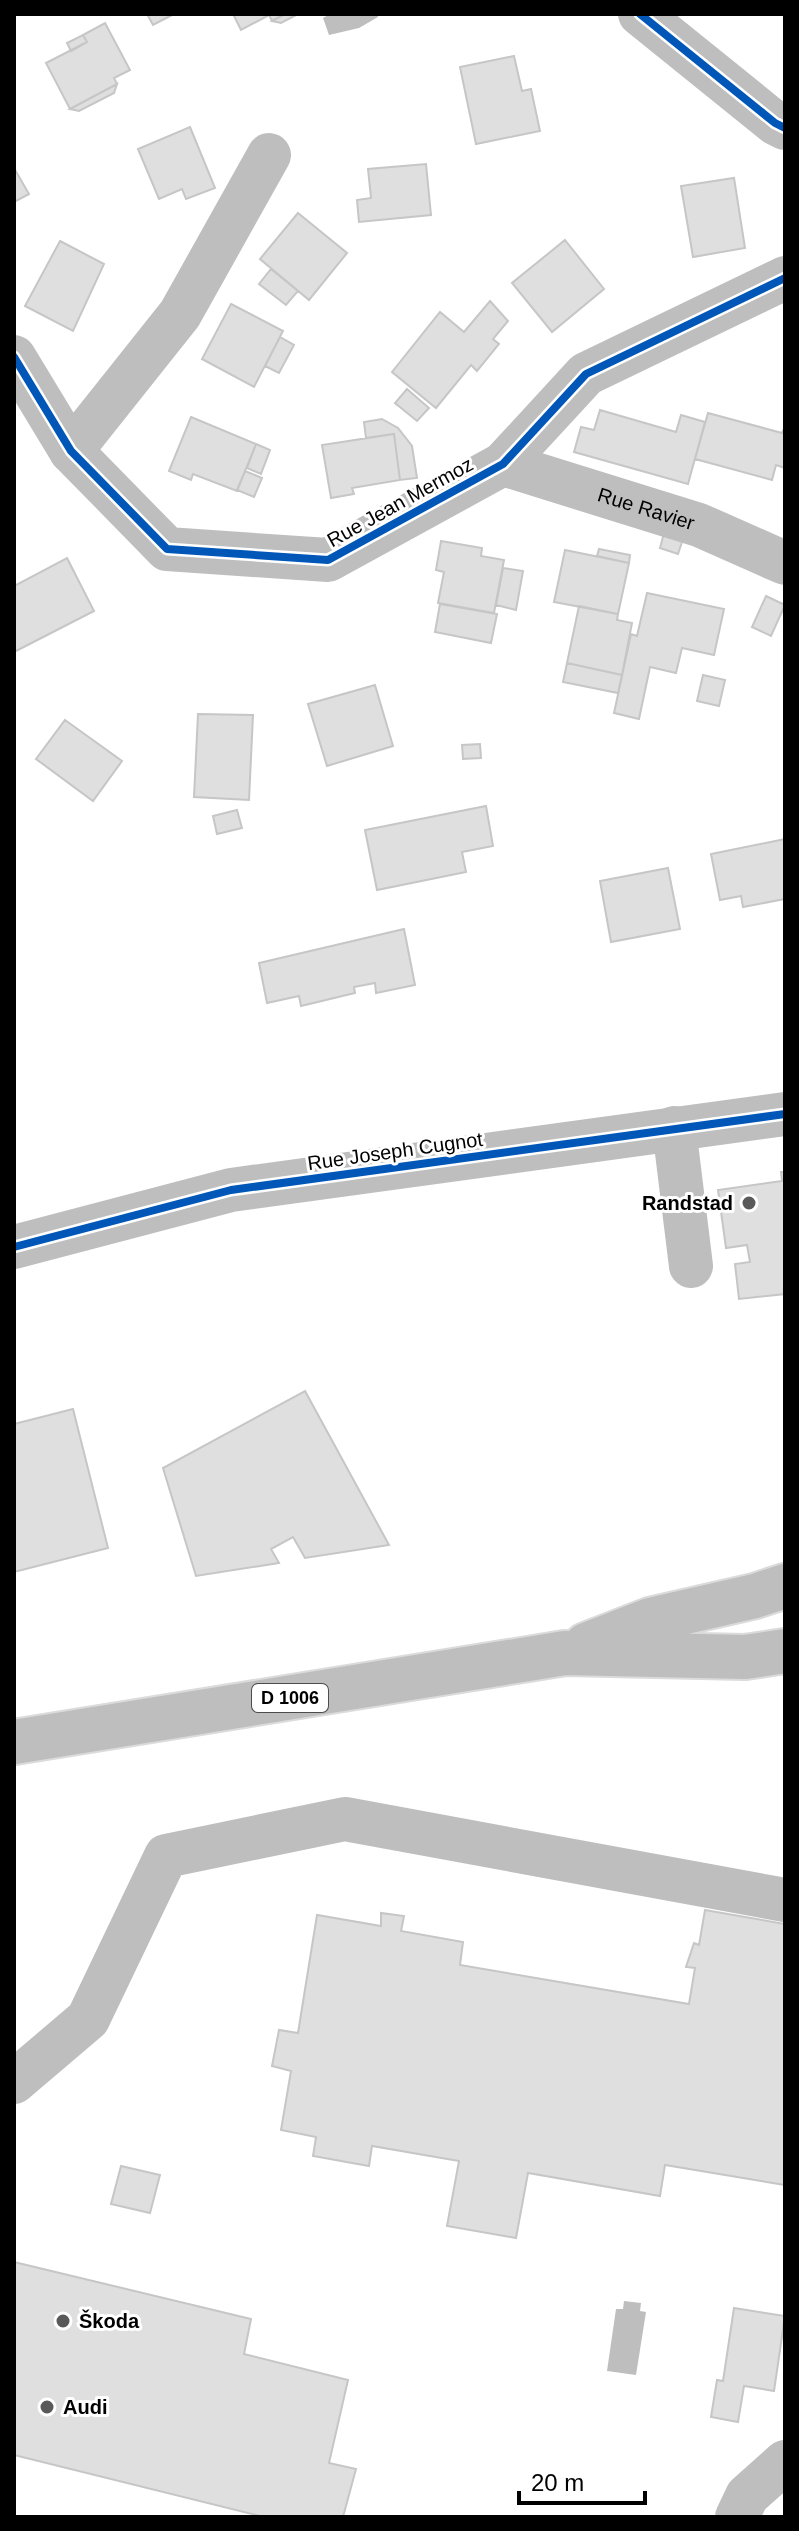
<svg xmlns="http://www.w3.org/2000/svg" width="799" height="2531" font-family="Helvetica,sans-serif">
<style>
.water{fill:#bebebe}
.building{fill:#dfdfdf;stroke:#c6c6c6;stroke-width:2}
.lines{fill:none;stroke-linecap:round;stroke-linejoin:round}
.major-casing{stroke:#dbdbdb;stroke-width:48}
.minor{stroke:#bebebe;stroke-width:44}
.major{stroke:#bebebe;stroke-width:44}
.cycleway-casing{stroke:#fff;stroke-width:13}
.cycleway{stroke:#0057b8;stroke-width:8}
.poi-dot{fill:#595959;stroke:#fff;stroke-width:3}
.labels{text-anchor:middle;dominant-baseline:central;stroke-width:6;stroke-linejoin:round;paint-order:stroke}
.shield{fill:#fff;stroke:#4c4c4c;stroke-width:2}
.shield-label{font-size:18px;font-weight:bold;fill:#000}
.street-label{font-size:20px;fill:#000;stroke:#fff}
.poi-label{font-size:20px;font-weight:bold;fill:#000;stroke:#fff;text-anchor:start}
</style>
<rect width="100%" height="100%" fill="#fff"/>
<path class="water" d="M 330,14 L 377,14 L 378,17 L 359,28 L 329,35 L 323,18 Z
M 624,2301 L 641,2303 L 640,2311 L 646,2312 L 636,2375 L 607,2371 L 616,2309 L 623,2309 Z"/>
<path class="building" d="M 147,14 L 174,14 L 153,25 Z
M 233,14 L 285,14 L 272,21 L 269,15 L 241,30 Z
M 285,14 L 298,14 L 281,23 L 272,21 Z
M 105,23 L 130,70 L 114,78 L 117,84 L 70,109 L 46,63 L 87,42 L 83,35 Z
M 83,35 L 87,42 L 71,51 L 67,43 Z
M 514,56 L 522,91 L 531,89 L 540,131 L 476,144 L 460,67 Z
M 117,84 L 114,93 L 79,111 L 70,109 Z
M 190,127 L 215,188 L 186,199 L 182,189 L 159,199 L 138,149 Z
M 426,164 L 431,215 L 359,222 L 357,200 L 371,198 L 368,169 Z
M 14,168 L 29,194 L 14,202 Z
M 734,178 L 745,248 L 693,257 L 681,186 Z
M 298,213 L 347,253 L 309,300 L 260,259 Z
M 565,240 L 604,289 L 552,332 L 512,283 Z
M 60,241 L 104,264 L 73,331 L 25,306 Z
M 271,269 L 298,291 L 286,305 L 259,284 Z
M 490,301 L 508,321 L 493,339 L 499,344 L 477,371 L 471,365 L 436,408 L 392,372 L 440,312 L 464,332 Z
M 231,304 L 283,331 L 254,387 L 202,359 Z
M 280,337 L 294,345 L 279,373 L 265,366 Z
M 407,389 L 429,408 L 417,421 L 395,403 Z
M 600,410 L 676,432 L 681,415 L 705,422 L 688,484 L 574,452 L 581,427 L 594,430 Z
M 708,413 L 782,433 L 785,427 L 785,468 L 776,465 L 772,480 L 695,459 Z
M 191,417 L 256,444 L 237,491 L 193,474 L 191,480 L 169,471 Z
M 382,419 L 398,428 L 412,446 L 417,478 L 400,480 L 394,434 L 366,438 L 364,422 Z
M 394,434 L 400,480 L 352,488 L 354,494 L 331,498 L 322,445 Z
M 256,444 L 270,450 L 261,474 L 247,468 Z
M 245,471 L 262,478 L 254,497 L 237,490 Z
M 664,533 L 683,539 L 678,554 L 660,548 Z
M 441,541 L 482,548 L 481,556 L 504,560 L 494,613 L 438,603 L 444,572 L 436,570 Z
M 599,549 L 630,555 L 629,563 L 597,556 Z
M 565,550 L 629,563 L 618,614 L 554,602 Z
M 67,558 L 94,611 L 14,652 L 14,586 Z
M 503,568 L 523,571 L 516,610 L 496,605 Z
M 647,593 L 724,609 L 714,655 L 682,648 L 676,673 L 650,667 L 639,719 L 614,713 L 631,634 L 637,636 Z
M 766,596 L 785,605 L 771,636 L 752,627 Z
M 440,604 L 497,614 L 491,643 L 435,632 Z
M 579,606 L 618,614 L 617,620 L 632,623 L 622,675 L 567,663 Z
M 567,663 L 622,675 L 618,693 L 563,682 Z
M 703,675 L 725,680 L 719,706 L 697,701 Z
M 375,685 L 393,746 L 327,766 L 308,704 Z
M 198,714 L 253,715 L 249,800 L 194,797 Z
M 65,720 L 122,761 L 93,801 L 36,759 Z
M 480,744 L 481,758 L 463,759 L 462,745 Z
M 486,806 L 493,846 L 462,852 L 466,872 L 377,890 L 365,830 Z
M 237,810 L 242,828 L 217,834 L 213,816 Z
M 785,839 L 785,899 L 743,907 L 741,896 L 720,900 L 711,854 Z
M 668,868 L 680,929 L 611,942 L 600,881 Z
M 404,929 L 415,985 L 376,993 L 375,983 L 354,987 L 355,993 L 301,1006 L 299,996 L 267,1003 L 259,963 Z
M 781,1172 L 785,1172 L 785,1294 L 739,1299 L 735,1264 L 750,1262 L 747,1245 L 726,1248 L 718,1190 L 782,1181 Z
M 305,1391 L 389,1545 L 305,1558 L 293,1537 L 271,1549 L 279,1563 L 196,1576 L 163,1468 Z
M 73,1409 L 108,1548 L 14,1572 L 14,1424 Z
M 705,1910 L 785,1924 L 785,2185 L 665,2165 L 660,2196 L 528,2173 L 516,2238 L 447,2226 L 459,2161 L 372,2146 L 369,2166 L 313,2156 L 316,2137 L 281,2130 L 291,2071 L 272,2066 L 279,2030 L 298,2033 L 317,1915 L 381,1926 L 381,1913 L 404,1916 L 401,1931 L 463,1942 L 460,1965 L 689,2004 L 695,1968 L 686,1967 L 694,1943 L 699,1945 Z
M 121,2166 L 160,2175 L 150,2213 L 111,2204 Z
M 14,2262 L 251,2319 L 244,2354 L 348,2380 L 329,2463 L 356,2469 L 343,2517 L 264,2517 L 14,2455 Z
M 734,2308 L 785,2316 L 774,2391 L 744,2386 L 738,2422 L 711,2417 L 717,2380 L 723,2381 Z"/>
<g class="lines">
<defs>
<path id="major" d="M 586,1645 L 650,1620 L 755,1596 L 785,1586
M 14,1742 L 565,1653 L 745,1657 L 785,1651"/>
</defs>
<use href="#major" class="major-casing"/>
<g class="minor">
<path d="M 640,14 L 775,123 L 785,128"/>
<path d="M 14,357 L 71,451 L 167,549 L 328,560 L 503,464 L 586,374 L 785,278"/>
<path d="M 71,451 L 180,314 L 269,155"/>
<path id="s1" d="M 503,464 L 699,525 L 785,563"/>
<path d="M 674,1128 L 691,1266"/>
<path d="M 14,1247 L 231,1190 L 785,1114"/>
<path d="M 14,2082 L 88,2019 L 166,1856 L 345,1819 L 785,1900"/>
<path d="M 737,2517 L 747,2496 L 785,2462"/>
</g>
<use href="#major" class="major"/>
<defs>
<path id="cycleway" d="M 640,14 L 775,123 L 785,128
M 14,357 L 71,451 L 167,549 L 328,560 L 503,464 L 586,374 L 785,278
M 14,1247 L 231,1190 L 785,1114"/>
</defs>
<use href="#cycleway" class="cycleway-casing"/>
<use href="#cycleway" class="cycleway"/>
</g>
<g class="poi-dot">
<circle cx="749" cy="1203" r="8"/>
<circle cx="63" cy="2321" r="8"/>
<circle cx="47" cy="2407" r="8"/>
</g>
<g class="labels">
<rect class="shield" x="252" y="1684" width="76" height="28" rx="6"/>
<g class="shield-label">
<text x="290" y="1698">D 1006</text>
</g>
<g class="street-label">
<text transform="translate(400 502) rotate(-29)">Rue Jean Mermoz</text>
<text stroke="none"><textPath href="#s1" startOffset="150">Rue Ravier</textPath></text>
<text transform="translate(395 1151) rotate(-8)">Rue Joseph Cugnot</text>
</g>
<g class="poi-label">
<text x="733" y="1203" text-anchor="end">Randstad</text>
<text x="79" y="2321">Škoda</text>
<text x="63" y="2407">Audi</text>
</g>
</g>
<rect width="799" height="2531" fill="none" stroke="#000000" stroke-width="32"/>
<path d="M519 2491v12h126v-12" fill="none" stroke="#000000" stroke-width="4"/>
<text x="531" y="2491" font-size="24" fill="#000000" stroke="#ffffff" stroke-width="6" paint-order="stroke">20 m</text>
</svg>
